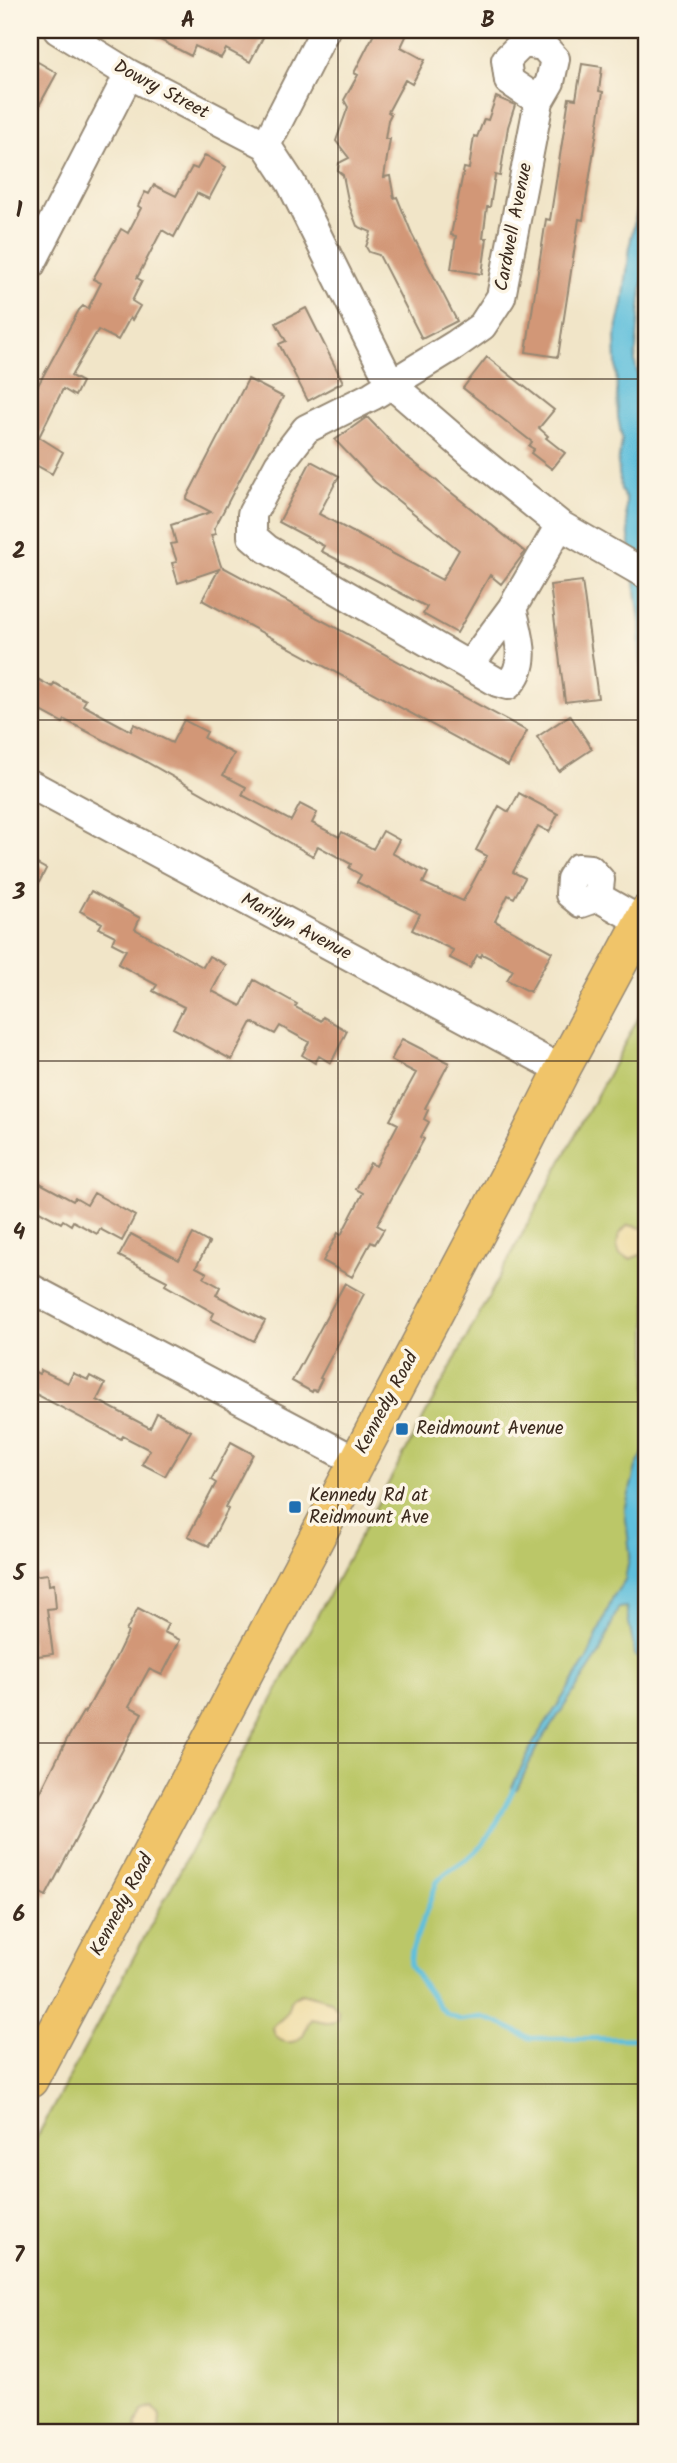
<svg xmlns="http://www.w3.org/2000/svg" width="677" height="2463" font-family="Kalam,sans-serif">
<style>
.green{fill:#bbc768;stroke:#7b7843;stroke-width:2}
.sand{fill:#eeda9e;stroke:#94825e;stroke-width:2}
.water{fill:#5ebfdc;stroke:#4c747d;stroke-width:2}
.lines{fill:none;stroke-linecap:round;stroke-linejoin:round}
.stream{stroke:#5ebfdc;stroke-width:5}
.building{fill:#d29777}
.minor-casing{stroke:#968873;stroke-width:32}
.major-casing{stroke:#968873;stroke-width:38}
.minor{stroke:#fff;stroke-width:28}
.major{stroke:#f0c469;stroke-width:35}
.grid{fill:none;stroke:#3b2a1e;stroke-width:2;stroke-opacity:0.55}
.poi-dot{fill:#1f6fb2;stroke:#fcf5e5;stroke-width:2.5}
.labels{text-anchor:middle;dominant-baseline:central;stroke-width:7;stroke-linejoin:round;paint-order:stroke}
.street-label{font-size:19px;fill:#3b2a1e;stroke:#fcf5e5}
.poi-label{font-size:19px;fill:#3b2a1e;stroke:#fcf5e5;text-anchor:start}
.neatline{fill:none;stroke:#3b2a1e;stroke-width:2.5}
.grid-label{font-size:23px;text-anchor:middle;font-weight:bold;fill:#3b2a1e}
</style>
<rect width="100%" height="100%" fill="#fcf5e5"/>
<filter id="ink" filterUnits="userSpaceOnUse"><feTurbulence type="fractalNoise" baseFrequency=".0143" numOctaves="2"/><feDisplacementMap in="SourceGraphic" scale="14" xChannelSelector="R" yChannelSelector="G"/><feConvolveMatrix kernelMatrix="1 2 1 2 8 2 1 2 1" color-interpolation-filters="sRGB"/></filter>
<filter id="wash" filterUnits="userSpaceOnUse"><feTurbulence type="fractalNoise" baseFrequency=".00686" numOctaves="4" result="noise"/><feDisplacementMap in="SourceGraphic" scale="28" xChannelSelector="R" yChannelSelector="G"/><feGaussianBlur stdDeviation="1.57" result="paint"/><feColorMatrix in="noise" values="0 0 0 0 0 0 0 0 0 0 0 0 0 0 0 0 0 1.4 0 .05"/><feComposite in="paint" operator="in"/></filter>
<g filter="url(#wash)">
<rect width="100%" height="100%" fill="#f1e5c8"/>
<path class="green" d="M 647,1002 L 647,2433 L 30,2433 L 30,2150 Z"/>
<path class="sand" d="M 628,1225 L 647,1229 L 647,1256 L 640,1255 L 630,1259 L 620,1255 L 617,1246 L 619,1234 Z
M 302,1993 L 331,2001 L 338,2010 L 337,2019 L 331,2023 L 311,2019 C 307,2024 306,2030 303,2035 C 294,2047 274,2044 273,2027 C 276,2022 282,2020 285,2015 C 293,2003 284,2000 302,1993 Z
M 153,2407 L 160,2415 L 159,2433 L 137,2433 L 136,2425 L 142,2411 Z"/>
<path class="water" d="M 647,170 L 647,261 L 642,289 L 635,362 L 645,411 L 643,444 L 647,449 L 647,681 C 641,671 637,642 641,630 L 626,512 L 626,500 L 621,490 L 618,464 L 622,439 L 618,417 L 615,338 L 623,303 L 631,238 Z
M 647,1446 L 647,1666 L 635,1655 L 626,1607 L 618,1608 L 600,1653 L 537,1747 L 517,1789 L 513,1790 L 512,1787 L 531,1747 L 587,1659 L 613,1597 L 625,1580 L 630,1554 L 625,1510 L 636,1467 Z"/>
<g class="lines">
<path class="stream" d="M 513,1790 C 502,1812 491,1839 472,1855 C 460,1865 447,1869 437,1882 L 412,1950 L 410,1966 L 439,2006 L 448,2015 L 461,2020 L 482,2017 L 499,2023 L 530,2038 L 647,2039"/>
</g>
<g id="blocks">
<path class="building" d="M 141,30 L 267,30 L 250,62 L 226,49 L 221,58 L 195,46 L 191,56 Z
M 376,30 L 409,30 L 401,47 L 425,60 L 412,84 L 405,80 L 388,112 L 391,114 L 388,120 L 385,139 L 390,139 L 384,177 L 390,176 L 394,198 L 397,197 L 412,234 L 457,321 L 422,339 L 379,255 L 369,252 L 366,247 L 371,232 L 357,226 L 349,205 L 343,175 L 338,171 L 339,163 L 349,158 L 336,141 L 348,107 L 344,100 L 358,75 L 354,73 Z
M 38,62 L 57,73 L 30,122 L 30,64 L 35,67 Z
M 582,64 L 602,67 L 599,91 L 603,92 L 583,220 L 579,219 L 558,357 L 526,352 L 546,219 L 550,220 L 569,98 L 576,99 Z
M 496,97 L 515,105 L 508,127 L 500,176 L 495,175 L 490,207 L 487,207 L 483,238 L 487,238 L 482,274 L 451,269 L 456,236 L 451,235 L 464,168 L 469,169 L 474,136 L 477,137 L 484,119 L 488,120 Z
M 205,155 L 226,167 L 209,199 L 197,193 L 174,237 L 162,230 L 137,278 L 142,281 L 132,301 L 140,306 L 132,320 L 130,318 L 118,340 L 98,330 L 71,376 L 82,382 L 75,396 L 63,389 L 39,437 L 63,452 L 52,474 L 30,462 L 30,400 L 79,310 L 83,306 L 88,309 L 101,283 L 93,279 L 121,229 L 128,233 L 141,208 L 138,206 L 145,192 L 149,194 L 154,185 L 176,196 L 192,167 L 197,169 Z
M 306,308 L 343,382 L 308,401 L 279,344 L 286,341 L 276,323 Z
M 487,357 L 554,410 L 539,428 L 548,436 L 546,438 L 565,453 L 552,469 L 531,453 L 534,449 L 529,446 L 532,442 L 463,388 Z
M 248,379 L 283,397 L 214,529 L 216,534 L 211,535 L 221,566 L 527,731 L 508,766 L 202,600 L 219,569 L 178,583 L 172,563 L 177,562 L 171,544 L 176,543 L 171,525 L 211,512 L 186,499 Z
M 367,417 L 401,452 L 525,552 L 501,584 L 490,575 L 457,633 L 423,614 L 427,607 L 321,551 L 324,546 L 279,522 L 311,461 L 339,476 L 319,514 L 442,580 L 459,550 L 375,482 L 335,440 Z
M 582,581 L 598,698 L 565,702 L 550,585 Z
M 30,675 L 52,687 L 54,683 L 63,688 L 86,700 L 83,705 L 131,731 L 134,724 L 172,743 L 184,720 L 207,732 L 204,738 L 234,754 L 223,775 L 246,787 L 242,795 L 291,821 L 300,804 L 317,813 L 312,823 L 339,837 L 342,832 L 373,849 L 383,831 L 399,840 L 392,853 L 428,873 L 423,883 L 463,901 L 487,856 L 476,850 L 499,806 L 509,812 L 519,793 L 558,814 L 549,832 L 538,826 L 513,872 L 525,878 L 514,898 L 508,895 L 495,921 L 552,952 L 530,992 L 507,980 L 513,970 L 482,954 L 481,957 L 477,955 L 470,968 L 450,958 L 453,950 L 412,930 L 420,914 L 357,882 L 361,875 L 349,868 L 351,864 L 318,846 L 313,856 L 141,759 L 65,720 L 63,723 L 30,705 Z
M 570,715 L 592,749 L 559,771 L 537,737 Z
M 30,860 L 46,869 L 30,900 Z
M 91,891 L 140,918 L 135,929 L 176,952 L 203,967 L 209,956 L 226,965 L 212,991 L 241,1006 L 254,980 L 297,1004 L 295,1007 L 321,1021 L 323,1017 L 347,1031 L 331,1063 L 319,1056 L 315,1063 L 302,1055 L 309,1042 L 280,1026 L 275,1034 L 252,1022 L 232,1060 L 173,1028 L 184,1007 L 153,991 L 157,985 L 118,964 L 126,950 L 112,943 L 115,936 L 99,928 L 102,923 L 80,911 Z
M 402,1039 L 449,1063 L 425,1108 L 428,1110 L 424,1119 L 429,1122 L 421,1137 L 424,1139 L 377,1225 L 384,1229 L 375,1244 L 371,1242 L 352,1277 L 323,1261 L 338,1233 L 341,1235 L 363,1193 L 356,1189 L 370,1163 L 376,1166 L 398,1124 L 390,1120 L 416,1073 L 391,1060 Z
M 38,1182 L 73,1201 L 75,1198 L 87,1205 L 94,1193 L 135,1216 L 122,1241 L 100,1229 L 97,1234 L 73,1221 L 71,1225 L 63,1220 L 61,1223 L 30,1206 L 30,1197 Z
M 131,1234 L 179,1260 L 193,1234 L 209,1243 L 196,1267 L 207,1273 L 204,1278 L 220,1287 L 216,1295 L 265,1321 L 254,1341 L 211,1319 L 214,1313 L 165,1285 L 167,1281 L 119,1256 Z
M 345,1283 L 364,1294 L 320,1378 L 322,1379 L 316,1391 L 313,1390 L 312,1392 L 292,1381 Z
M 30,1369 L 39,1374 L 41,1370 L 68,1383 L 73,1373 L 88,1380 L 90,1376 L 105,1384 L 97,1400 L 150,1428 L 157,1413 L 191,1431 L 165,1476 L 142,1464 L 150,1450 L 123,1436 L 121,1439 L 30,1391 Z
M 231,1442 L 253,1454 L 225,1507 L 228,1509 L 209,1546 L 188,1536 L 216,1483 L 211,1480 Z
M 48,1574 L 49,1585 L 54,1584 L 56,1608 L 47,1609 L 53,1654 L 30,1657 L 30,1576 Z
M 138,1608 L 168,1624 L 164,1632 L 180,1640 L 162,1675 L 149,1669 L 129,1706 L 142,1713 L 46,1896 L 30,1887 L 30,1813 L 66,1741 L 83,1712 L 85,1713 L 115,1659 L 128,1632 L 126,1631 Z"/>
</g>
</g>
<g filter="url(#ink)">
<use href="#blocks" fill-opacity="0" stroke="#968873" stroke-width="2"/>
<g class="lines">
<defs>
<path id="minor" d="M 58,30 L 129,74 L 266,145
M 266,145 L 291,183 L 391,384 L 472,454 L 560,525 L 647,575
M 266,145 L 325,30
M 30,266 L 129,74
M 512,608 C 518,635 530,663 508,685 L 497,682 L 267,549 L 252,536 L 252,514 L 279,464 L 306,429 L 372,396 L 455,345 L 482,326 L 501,297 L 539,101 L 550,82 L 555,59 L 543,46 L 523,43 L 506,60 L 509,81 L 539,101
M 469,666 L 512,608 L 560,525
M 30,784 L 562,1070
M 598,897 L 581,903 L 570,894 L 571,879 L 578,868 L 590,869 L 600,880 L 598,897 L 642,922
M 30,1288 L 356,1461"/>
<path id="major" d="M 30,2080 L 521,1151 L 562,1070 L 647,912"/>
</defs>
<use href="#minor" class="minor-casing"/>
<use href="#major" class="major-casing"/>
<use href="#minor" class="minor"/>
<use href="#major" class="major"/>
</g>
</g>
<path class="grid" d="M 338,30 L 338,2433M 30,379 L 647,379M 30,720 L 647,720M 30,1061 L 647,1061M 30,1402 L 647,1402M 30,1743 L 647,1743M 30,2084 L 647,2084"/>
<g class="poi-dot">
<rect x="395" y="1422" width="14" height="14" rx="3.5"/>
<rect x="288" y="1500" width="14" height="14" rx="3.5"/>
</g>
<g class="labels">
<g class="street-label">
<text transform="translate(161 90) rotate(28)">Dowry Street</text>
<text transform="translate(514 227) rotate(-79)">Cardwell Avenue</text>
<text transform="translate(296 927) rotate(28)">Marilyn Avenue</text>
<text transform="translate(387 1403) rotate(-62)">Kennedy Road</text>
<text transform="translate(122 1905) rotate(-62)">Kennedy Road</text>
</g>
<g class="poi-label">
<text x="416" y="1429">Reidmount Avenue</text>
<text x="309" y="1496">Kennedy Rd at<tspan x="309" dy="22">Reidmount Ave</tspan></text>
</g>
</g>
<rect width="677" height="2463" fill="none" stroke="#fcf5e5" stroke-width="77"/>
<rect x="38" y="38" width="600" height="2386" class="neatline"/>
<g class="grid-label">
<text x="188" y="27">A</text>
<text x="488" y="27">B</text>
<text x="19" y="217">1</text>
<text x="19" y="558">2</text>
<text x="19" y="899">3</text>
<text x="19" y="1239">4</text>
<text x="19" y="1580">5</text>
<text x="19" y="1921">6</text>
<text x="19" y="2262">7</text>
</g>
</svg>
